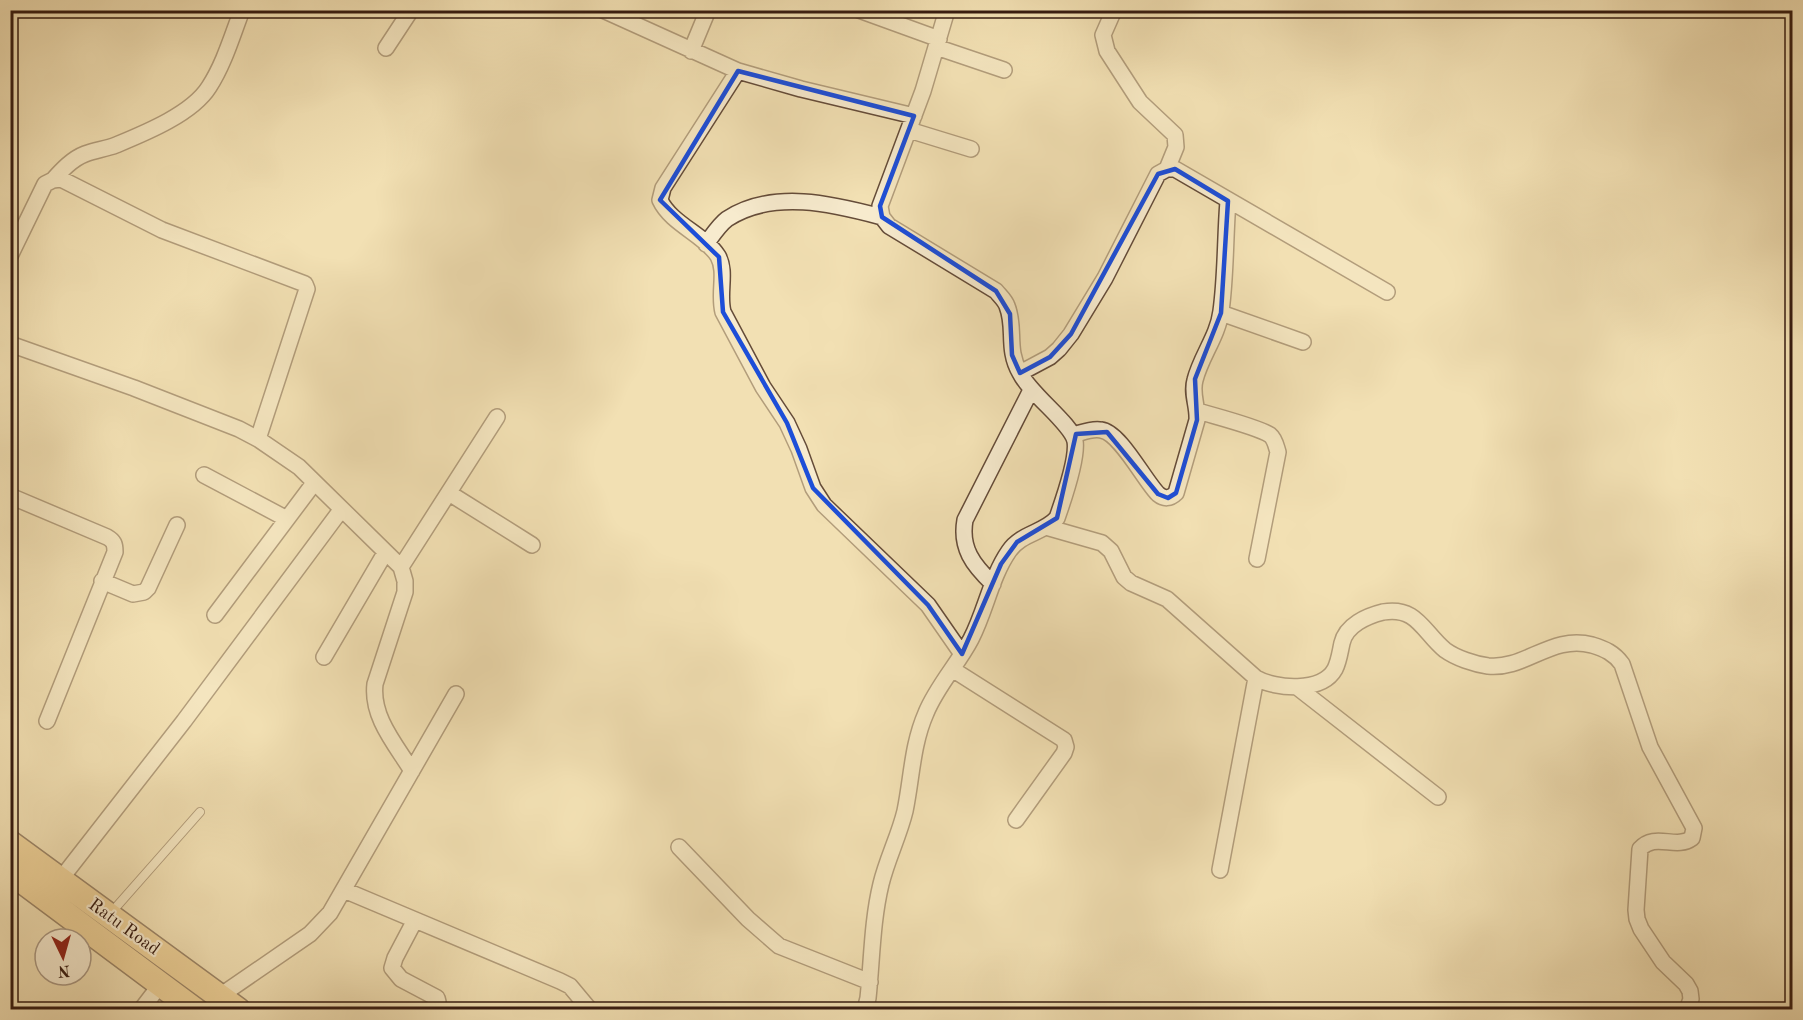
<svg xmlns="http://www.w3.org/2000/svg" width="1803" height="1020" font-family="'Old Standard TT',serif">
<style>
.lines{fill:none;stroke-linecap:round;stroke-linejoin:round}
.service-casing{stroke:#654c39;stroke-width:10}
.minor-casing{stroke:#654c39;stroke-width:18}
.primary-casing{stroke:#361b10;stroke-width:27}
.service{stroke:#f7ebce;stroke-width:8}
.minor{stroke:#f7ebce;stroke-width:15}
.primary{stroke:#e9c07a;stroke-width:24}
.marked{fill:none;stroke:#1d4ed8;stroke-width:4.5;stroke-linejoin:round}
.labels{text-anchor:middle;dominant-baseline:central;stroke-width:4.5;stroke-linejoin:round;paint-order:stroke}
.street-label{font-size:18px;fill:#361b10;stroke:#f7ebce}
</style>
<rect width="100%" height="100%" fill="#f2e0b3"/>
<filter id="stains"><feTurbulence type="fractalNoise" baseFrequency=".00333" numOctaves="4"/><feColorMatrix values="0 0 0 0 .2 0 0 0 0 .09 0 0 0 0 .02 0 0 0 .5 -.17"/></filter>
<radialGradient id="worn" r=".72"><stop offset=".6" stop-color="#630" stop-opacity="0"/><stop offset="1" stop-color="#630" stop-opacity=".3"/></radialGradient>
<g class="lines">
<defs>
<path id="service" d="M 110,914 L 200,812"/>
<path id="minor" d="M 603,10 L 738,71 L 801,89 L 914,116
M 859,10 L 939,39
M 1114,10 L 1103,35 L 1107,51 L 1140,102 L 1175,135 L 1176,147 L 1167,169
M 936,47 L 1004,70
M 386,48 L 411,10
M 691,51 L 708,10
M 738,71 L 663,188 L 660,200 C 671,224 705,235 718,256 C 727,272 718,293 723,312 L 763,387 L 787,423 L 799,449 L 813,488 L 824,505 L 928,605 L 962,654
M 909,130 L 971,149
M 53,180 C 62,170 72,159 85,154 C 95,150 106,149 116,145 C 145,133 192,114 209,87 C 224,64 232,36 242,10
M 706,244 C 712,236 719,225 727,219 C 773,189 833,204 882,217
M 10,256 L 45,184 L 53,180 L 61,179 L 162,230 L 305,284 L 307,289 L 258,439
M 1221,313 L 1303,342
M 10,344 L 134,388 L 239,429 L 258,439 L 299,467 L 401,567 L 405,581 L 405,592 L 375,684 C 371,717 396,745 412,771
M 1020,373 L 1050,357 L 1059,349 L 1071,334 L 1105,278 L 1158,174 L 1167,169 L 1175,169 L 1387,292
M 1198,411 C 1214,416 1258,427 1270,435 C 1275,439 1276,446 1278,452 L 1257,559
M 1073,435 C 1081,433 1092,428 1101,430 C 1120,432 1144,480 1158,494 C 1164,499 1170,499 1176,493 L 1197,420 C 1198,406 1191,394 1195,380 C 1201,356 1218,336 1221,311 C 1226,275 1225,238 1228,201
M 204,475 L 287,519
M 449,493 L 532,545
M 10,496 L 107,537 C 114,541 115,544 115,552 L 47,721
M 1046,527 L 1102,543 L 1111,551 L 1124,577 L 1131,583 L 1167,599 L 1256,678 C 1275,689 1322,693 1335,669 C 1339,661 1340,652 1342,643 C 1346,625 1367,616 1383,612 C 1417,606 1423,632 1445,650 C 1456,658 1474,664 1488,666 C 1525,670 1552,634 1592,645 C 1605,649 1614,653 1622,664 L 1650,747 L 1694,828 L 1692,838 C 1676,850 1655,832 1640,849 L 1636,910 L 1637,919 L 1641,929 L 1663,962 L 1686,984 L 1690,991 L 1691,999 L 1687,1010
M 401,567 L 497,417
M 102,581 L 133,594 L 144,592 L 148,588 L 177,525
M 993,584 C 973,565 960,548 965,520 L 1031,390
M 215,615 L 314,483
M 324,657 L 385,553
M 952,669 L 1064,740 L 1066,747 L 1064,753 L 1016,820
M 1297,687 L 1438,797
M 679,847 L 748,919 L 779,946 L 870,982
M 1220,870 L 1256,678
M 60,880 L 184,721 L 341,510
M 344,890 L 560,981 L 570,986 L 590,1010
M 415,920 L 395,958 L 392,968 L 401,979 L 437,998 L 438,1002 L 436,1010
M 220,996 L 310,934 L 330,913 L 456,694
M 141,1010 L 160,985
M 865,1010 L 868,998 C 872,960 872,921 881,884 C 887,859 899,836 905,811 C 912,777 912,745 926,713 C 937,686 958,664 971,639 C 986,610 991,577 1009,551 C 1021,533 1044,533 1057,518 C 1063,501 1078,458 1075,441 C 1071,423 1031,395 1020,373 C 1006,349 1016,328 1007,306 C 1005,300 1000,296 996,291 L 889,226 L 882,217 L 880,206 L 923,91 L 947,10"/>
<path id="primary" d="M 10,843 L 238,1010
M 10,872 L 195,1010"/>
</defs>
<use href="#service" class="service-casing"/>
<use href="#minor" class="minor-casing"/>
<use href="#primary" class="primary-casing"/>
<use href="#service" class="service"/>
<use href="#minor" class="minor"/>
<use href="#primary" class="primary"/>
</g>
<path d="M0 0H1803V1020H0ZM 738,71 L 914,116 L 880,206 L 882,217 L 996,291 L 1010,314 L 1012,355 L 1020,373 L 1050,357 L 1071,334 L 1158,174 L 1175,169 L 1228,201 L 1221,313 L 1195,379 L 1197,420 L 1176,493 L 1168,498 L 1158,494 L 1107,432 L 1076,434 L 1057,518 L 1017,542 L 1001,564 L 962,654 L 928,605 L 813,488 L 787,423 L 723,312 L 719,257 L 660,200 Z" fill="#f2e0b3" fill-opacity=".55" fill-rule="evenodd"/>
<path class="marked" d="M 738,71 L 914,116 L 880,206 L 882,217 L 996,291 L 1010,314 L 1012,355 L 1020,373 L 1050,357 L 1071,334 L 1158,174 L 1175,169 L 1228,201 L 1221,313 L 1195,379 L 1197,420 L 1176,493 L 1168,498 L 1158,494 L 1107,432 L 1076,434 L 1057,518 L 1017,542 L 1001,564 L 962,654 L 928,605 L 813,488 L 787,423 L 723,312 L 719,257 L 660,200 Z"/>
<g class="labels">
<g class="street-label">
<text transform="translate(124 927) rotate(36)">Ratu Road</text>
</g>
</g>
<rect width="1803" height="1020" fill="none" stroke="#f2e0b3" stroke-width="36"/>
<rect x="12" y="12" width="1779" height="996" fill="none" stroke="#361b10" stroke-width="3"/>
<rect x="18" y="18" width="1767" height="984" fill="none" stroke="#361b10" stroke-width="1.5"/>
<g transform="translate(63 957) rotate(175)"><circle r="28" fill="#f7ebce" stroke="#aa9882" stroke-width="1.5"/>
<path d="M0-4.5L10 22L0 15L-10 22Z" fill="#8f2418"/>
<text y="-9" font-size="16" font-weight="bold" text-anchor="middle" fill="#361b10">N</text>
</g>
<rect width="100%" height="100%" filter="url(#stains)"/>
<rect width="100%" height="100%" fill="url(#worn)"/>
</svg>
